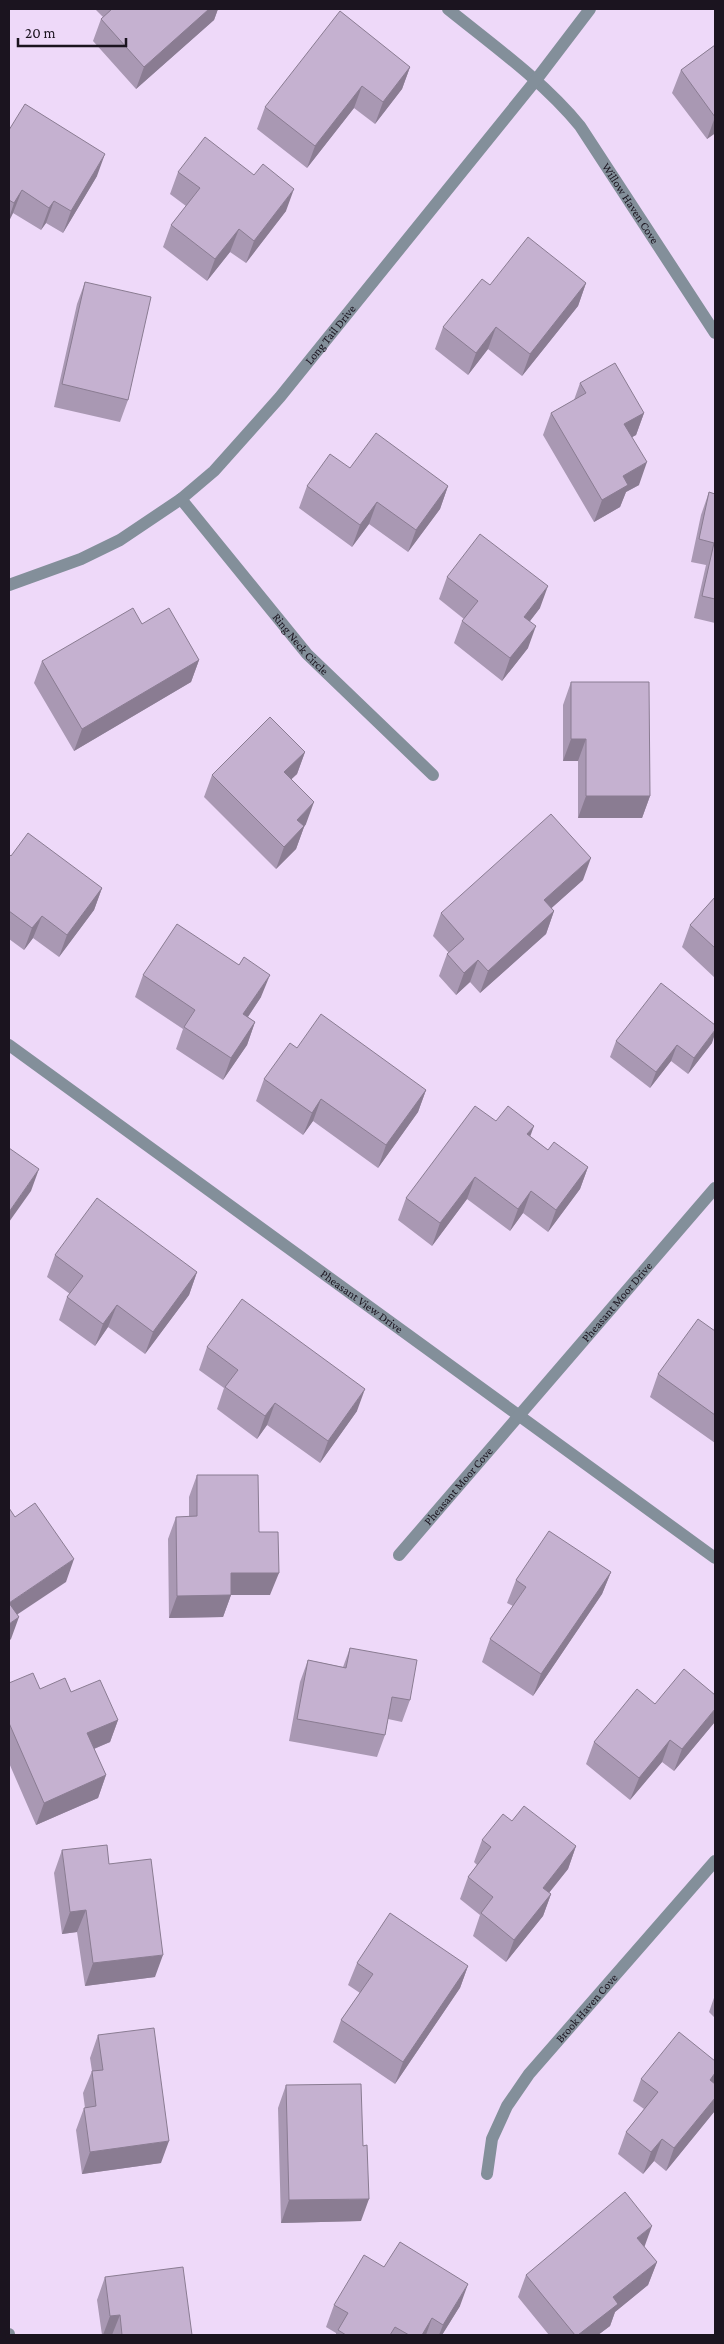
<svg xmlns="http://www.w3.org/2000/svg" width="724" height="2344" font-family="'Crimson Pro',serif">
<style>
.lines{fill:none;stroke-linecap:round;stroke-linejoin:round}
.minor{stroke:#838f9a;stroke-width:12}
.wall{fill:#a998b3}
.shaded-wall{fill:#8a7c92}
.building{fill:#c5b1d0;stroke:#8a7c92}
.labels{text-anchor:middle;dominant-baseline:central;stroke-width:4;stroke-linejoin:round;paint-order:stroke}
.street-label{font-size:12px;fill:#1b141f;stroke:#eed9f9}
</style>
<rect width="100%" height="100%" fill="#eed9f9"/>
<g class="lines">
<g class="minor">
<path id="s1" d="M 448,9 C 494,46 543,81 580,126 L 715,333"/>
<path id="s2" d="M 181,499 L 307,654 L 433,775"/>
<path id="s3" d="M 9,585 L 81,559 L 120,540 L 181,499 L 214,471 L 280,397 L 536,80 L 590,9"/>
<path id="s4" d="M 9,1045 L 715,1558"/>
<path id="s5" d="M 399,1555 L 715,1188"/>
<path id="s6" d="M 487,2174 L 492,2139 L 507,2106 L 529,2074 L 715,1861"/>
<path d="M 9,2334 L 9,2335"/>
</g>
</g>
<path class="wall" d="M 95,9 L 218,9 L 214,20 L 136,89 L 93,41 L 101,19 L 103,17 Z
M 715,45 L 715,136 L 714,134 L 707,139 L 672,93 L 681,70 Z
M 410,67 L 402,89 L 375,124 L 354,108 L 307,168 L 257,129 L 265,107 Z
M 9,130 L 97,176 L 63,233 L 46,223 L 41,230 L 13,213 L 9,221 Z
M 178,172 L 286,211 L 246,263 L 230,252 L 207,281 L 163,247 L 171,225 L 186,206 L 170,194 Z
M 85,282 L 128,400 L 120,422 L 54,407 L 77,304 Z
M 586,283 L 578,306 L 522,376 L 488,349 L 468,375 L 435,349 L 443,327 L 490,285 Z
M 580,383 L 644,413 L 636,435 L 632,437 L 639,485 L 626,492 L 620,507 L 594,522 L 543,435 L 551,413 L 574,400 Z
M 350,468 L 448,486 L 440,509 L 408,552 L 369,524 L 352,547 L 299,508 L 307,486 Z
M 709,492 L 715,494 L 715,623 L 694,618 L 706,565 L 691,562 L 701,515 Z
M 447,577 L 540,608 L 530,621 L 528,648 L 502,681 L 454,643 L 462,621 L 464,619 L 439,599 Z
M 142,624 L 199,660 L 191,682 L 74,751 L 34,683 L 42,661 Z
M 571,682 L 650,796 L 642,818 L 578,818 L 578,761 L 563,761 L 563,705 Z
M 305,752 L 297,774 L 291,779 L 306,824 L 304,827 L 296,849 L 276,869 L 204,797 L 212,775 Z
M 9,854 L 11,856 L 102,888 L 94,910 L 59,957 L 33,938 L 24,950 L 9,939 Z
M 583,880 L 551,908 L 554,911 L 546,934 L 480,993 L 470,982 L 456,995 L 439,976 L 447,954 L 449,953 L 433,936 L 441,913 Z
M 715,897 L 715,978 L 682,947 L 690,925 Z
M 143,975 L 261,997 L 248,1017 L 255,1022 L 247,1045 L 223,1080 L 176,1049 L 183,1029 L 135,997 Z
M 616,1041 L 712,1043 L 688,1074 L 671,1061 L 650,1088 L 610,1057 Z
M 297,1048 L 426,1090 L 418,1112 L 378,1168 L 313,1121 L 303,1135 L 256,1101 L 264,1079 Z
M 496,1121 L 530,1136 L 548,1150 L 588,1167 L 580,1189 L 548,1232 L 523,1213 L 510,1231 L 467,1199 L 432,1246 L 398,1220 L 406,1198 Z
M 55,1255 L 197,1272 L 189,1295 L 145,1354 L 108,1327 L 95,1346 L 59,1320 L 67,1297 L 70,1294 L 47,1277 Z
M 715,1331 L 715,1443 L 650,1397 L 658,1374 Z
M 207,1347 L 357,1411 L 320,1463 L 267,1425 L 257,1439 L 217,1409 L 224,1388 L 199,1370 Z
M 197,1475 L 259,1532 L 270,1595 L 231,1595 L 223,1617 L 169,1618 L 168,1539 L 176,1517 L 189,1517 L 189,1497 Z
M 611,1572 L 602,1594 L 533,1696 L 482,1662 L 490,1639 L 513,1606 L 507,1603 L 516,1580 Z
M 350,1648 L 410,1700 L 402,1722 L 388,1719 L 385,1735 L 377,1757 L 289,1741 L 300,1682 L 308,1660 L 343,1667 Z
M 9,1683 L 40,1689 L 71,1692 L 118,1720 L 110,1742 L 94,1749 L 106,1775 L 98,1798 L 36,1825 L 9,1763 Z
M 655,1704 L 714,1723 L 674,1771 L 662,1762 L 630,1800 L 586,1764 L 594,1742 Z
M 512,1821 L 576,1846 L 568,1869 L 549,1893 L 551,1894 L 543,1916 L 506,1962 L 473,1936 L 480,1915 L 460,1899 L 468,1877 L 477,1865 L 474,1862 L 482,1840 Z
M 62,1850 L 109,1864 L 155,1977 L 85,1986 L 77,1932 L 62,1934 L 54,1873 Z
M 357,1963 L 468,1966 L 460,1988 L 395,2084 L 333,2042 L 341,2020 L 360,1993 L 348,1985 Z
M 715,1995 L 715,2018 L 709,2012 Z
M 98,2035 L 161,2163 L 82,2174 L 76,2130 L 84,2108 L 85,2108 L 83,2093 L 92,2071 L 90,2058 Z
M 715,2061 L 714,2112 L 666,2171 L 654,2161 L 643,2174 L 618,2154 L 626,2132 L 644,2109 L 633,2101 L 641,2079 Z
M 286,2085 L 361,2221 L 281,2223 L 278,2108 Z
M 644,2247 L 657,2262 L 648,2285 L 615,2312 L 610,2326 L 598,2335 L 549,2335 L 518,2297 L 526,2275 Z
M 384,2267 L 460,2306 L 442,2335 L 336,2335 L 336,2333 L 326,2327 L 334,2305 Z
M 105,2277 L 192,2335 L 102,2335 L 97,2300 Z"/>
<path class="shaded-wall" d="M 209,9 L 218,9 L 214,20 L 136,89 L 144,67 Z
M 410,67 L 402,89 L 375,124 L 383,102 Z
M 362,86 L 354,108 L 307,168 L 315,146 Z
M 715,117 L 715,130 L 714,134 L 707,139 Z
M 105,154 L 97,176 L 63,233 L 71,211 Z
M 294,189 L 286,211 L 246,263 L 254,241 Z
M 22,190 L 13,213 L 9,221 L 9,218 L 14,203 Z
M 54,201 L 46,223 L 41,230 L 49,208 Z
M 239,229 L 230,252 L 207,281 L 215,259 Z
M 586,283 L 578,306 L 522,376 L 530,354 Z
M 496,327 L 488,349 L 468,375 L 476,353 Z
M 644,413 L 636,435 L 616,446 L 624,424 Z
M 647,462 L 639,485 L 626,492 L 620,507 L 594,522 L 602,500 L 623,476 Z
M 448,486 L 440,509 L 408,552 L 416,530 Z
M 377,502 L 369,524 L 352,547 L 360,525 Z
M 548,586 L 540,608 L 516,639 L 524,617 Z
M 536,626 L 528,648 L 502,681 L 510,658 Z
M 199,660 L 191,682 L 74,751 L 82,729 Z
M 571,739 L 586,739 L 578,761 L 563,761 Z
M 305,752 L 297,774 L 276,794 L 284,772 Z
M 586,796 L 650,796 L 642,818 L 578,818 Z
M 314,802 L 306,824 L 304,827 L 296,849 L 276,869 L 284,847 L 297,820 Z
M 591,858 L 583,880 L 536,922 L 544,900 Z
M 102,888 L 94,910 L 59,957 L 67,935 Z
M 554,911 L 546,934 L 480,993 L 488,971 Z
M 42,916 L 33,938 L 24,950 L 32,928 Z
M 478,960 L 470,982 L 456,995 L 464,973 Z
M 270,975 L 261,997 L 235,1036 L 243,1014 Z
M 255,1022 L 247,1045 L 223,1080 L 231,1058 Z
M 715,1030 L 715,1034 L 712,1043 L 688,1074 L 694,1058 Z
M 677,1045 L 671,1061 L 650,1088 L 656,1072 Z
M 426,1090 L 418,1112 L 378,1168 L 386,1145 Z
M 321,1099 L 313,1121 L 303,1135 L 312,1113 Z
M 534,1126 L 526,1148 L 527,1134 Z
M 588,1167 L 580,1189 L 548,1232 L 556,1210 Z
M 39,1169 L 31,1191 L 9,1222 L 9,1212 Z
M 475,1177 L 467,1199 L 432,1246 L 440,1223 Z
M 531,1191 L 523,1213 L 510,1231 L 518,1209 Z
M 197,1272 L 189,1295 L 145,1354 L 153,1332 Z
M 117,1305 L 108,1327 L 95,1346 L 103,1324 Z
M 365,1389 L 357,1411 L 320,1463 L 328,1441 Z
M 275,1403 L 267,1425 L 257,1439 L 265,1416 Z
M 74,1559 L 66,1582 L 9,1620 L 9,1603 Z
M 611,1572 L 602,1594 L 533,1696 L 541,1674 Z
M 231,1573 L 279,1573 L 270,1595 L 223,1595 Z
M 231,1595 L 223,1617 L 169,1618 L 177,1596 Z
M 19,1617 L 11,1639 L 9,1641 L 9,1624 Z
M 715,1709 L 715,1719 L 714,1723 L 674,1771 L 682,1749 Z
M 118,1720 L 110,1742 L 79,1755 L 87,1733 Z
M 670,1740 L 662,1762 L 630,1800 L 639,1778 Z
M 106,1775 L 98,1798 L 36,1825 L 44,1803 Z
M 576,1846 L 568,1869 L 535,1910 L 543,1888 Z
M 551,1894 L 543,1916 L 506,1962 L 514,1940 Z
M 86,1910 L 77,1932 L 62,1934 L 70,1912 Z
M 163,1955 L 155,1977 L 85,1986 L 93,1963 Z
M 468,1966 L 460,1988 L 395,2084 L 403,2062 Z
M 715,2073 L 715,2082 L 713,2088 L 710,2080 Z
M 715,2098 L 715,2108 L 714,2112 L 666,2171 L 674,2148 Z
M 662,2139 L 654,2161 L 643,2174 L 651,2152 Z
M 169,2141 L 161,2163 L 82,2174 L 90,2152 Z
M 369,2199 L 361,2221 L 281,2223 L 289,2200 Z
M 652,2226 L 644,2248 L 637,2238 Z
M 657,2262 L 648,2285 L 615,2312 L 610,2326 L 598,2335 L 578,2335 L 613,2297 Z
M 468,2284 L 460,2306 L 442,2335 L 439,2335 L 443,2325 Z
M 120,2315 L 112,2335 L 103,2335 L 110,2316 Z
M 432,2318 L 426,2335 L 422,2335 Z"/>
<path class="building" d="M 112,9 L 209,9 L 144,67 L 101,19 Z
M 340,11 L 410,67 L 383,102 L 362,86 L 315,146 L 265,107 Z
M 715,45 L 715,117 L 681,70 Z
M 25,104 L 105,154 L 71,211 L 54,201 L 49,208 L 22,190 L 14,203 L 9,200 L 9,130 Z
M 205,137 L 254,175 L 263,164 L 294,189 L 254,241 L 239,229 L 215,259 L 171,225 L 200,188 L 178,172 Z
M 528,237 L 586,283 L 530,354 L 496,327 L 476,353 L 443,327 L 482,279 L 490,285 Z
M 85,282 L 151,297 L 128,400 L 62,384 Z
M 615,363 L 644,413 L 624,424 L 647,462 L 623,476 L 628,485 L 602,500 L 551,413 L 586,393 L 580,383 Z
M 376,433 L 448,486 L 416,530 L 377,502 L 360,525 L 307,486 L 330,454 L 350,468 Z
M 709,492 L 715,494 L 715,599 L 702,596 L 714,543 L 699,539 Z
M 480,534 L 548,586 L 524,617 L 536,626 L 510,658 L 462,621 L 478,601 L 447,577 Z
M 133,608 L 142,624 L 169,608 L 199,660 L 82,729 L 42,661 Z
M 571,682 L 649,682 L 650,796 L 586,796 L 586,739 L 571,739 Z
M 270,717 L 305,752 L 284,772 L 314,802 L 297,820 L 304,826 L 284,847 L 212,775 Z
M 551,814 L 591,858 L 544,900 L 554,911 L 488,971 L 478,960 L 464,973 L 447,954 L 464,939 L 441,913 Z
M 28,833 L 102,888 L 67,935 L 42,916 L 32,928 L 9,911 L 9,854 L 11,856 Z
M 715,897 L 715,948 L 690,925 Z
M 177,924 L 239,965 L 244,957 L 270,975 L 243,1014 L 255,1022 L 231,1058 L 184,1027 L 195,1010 L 143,975 Z
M 661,983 L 715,1025 L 715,1030 L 694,1058 L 677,1045 L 656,1072 L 616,1041 Z
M 321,1014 L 426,1090 L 386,1145 L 321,1099 L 312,1113 L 264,1079 L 290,1043 L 297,1048 Z
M 475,1106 L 496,1121 L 508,1106 L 534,1126 L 527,1134 L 548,1150 L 554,1142 L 588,1167 L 556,1210 L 531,1191 L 518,1209 L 475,1177 L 440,1223 L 406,1198 Z
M 9,1148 L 39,1169 L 9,1212 Z
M 97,1198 L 197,1272 L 153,1332 L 117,1305 L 103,1324 L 67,1297 L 83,1276 L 55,1255 Z
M 242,1299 L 365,1389 L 328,1441 L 275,1403 L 265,1416 L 225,1387 L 238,1370 L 207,1347 Z
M 698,1319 L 715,1331 L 715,1415 L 658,1374 Z
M 197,1475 L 258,1475 L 259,1532 L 278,1532 L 279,1573 L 231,1573 L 231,1595 L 177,1596 L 176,1517 L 197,1516 Z
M 35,1503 L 74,1559 L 9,1603 L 19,1617 L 9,1624 L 9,1508 L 15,1517 Z
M 549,1531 L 611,1572 L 541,1674 L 490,1639 L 526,1587 L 516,1580 Z
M 350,1648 L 417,1660 L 410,1700 L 392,1697 L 385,1735 L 297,1719 L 308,1660 L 346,1668 Z
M 684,1669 L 715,1695 L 715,1709 L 682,1749 L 670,1740 L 639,1778 L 594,1742 L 637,1689 L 655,1704 Z
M 33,1673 L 40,1689 L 65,1678 L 71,1692 L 100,1680 L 118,1720 L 87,1733 L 106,1775 L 44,1803 L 9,1723 L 9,1683 Z
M 524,1806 L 576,1846 L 543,1888 L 551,1894 L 514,1940 L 481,1913 L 493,1897 L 468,1877 L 491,1847 L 482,1840 L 503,1814 L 512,1821 Z
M 107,1845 L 109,1864 L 151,1859 L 163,1955 L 93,1963 L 86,1910 L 70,1912 L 62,1850 Z
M 390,1913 L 468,1966 L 403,2062 L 341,2020 L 373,1974 L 357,1963 Z
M 154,2028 L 169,2141 L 90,2152 L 84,2108 L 96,2106 L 92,2071 L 103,2070 L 98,2035 Z
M 679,2032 L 715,2061 L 715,2073 L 710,2080 L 715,2084 L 715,2098 L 674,2148 L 662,2139 L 651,2152 L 626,2132 L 658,2092 L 641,2079 Z
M 361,2084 L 363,2146 L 367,2145 L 369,2199 L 289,2200 L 286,2085 Z
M 625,2192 L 652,2226 L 637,2238 L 657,2262 L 613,2297 L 618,2304 L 578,2335 L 575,2335 L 526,2275 Z
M 400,2242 L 468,2284 L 443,2325 L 432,2318 L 422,2335 L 409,2335 L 395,2327 L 390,2335 L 346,2335 L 338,2330 L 348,2313 L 334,2305 L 364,2255 L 384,2267 Z
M 183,2267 L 192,2335 L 122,2335 L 120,2315 L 110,2316 L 105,2277 Z"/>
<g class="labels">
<g class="street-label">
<text stroke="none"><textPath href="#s1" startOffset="269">Willow Haven Cove</textPath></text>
<text stroke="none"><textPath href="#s3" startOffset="416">Long Tail Drive</textPath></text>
<text stroke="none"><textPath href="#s2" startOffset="188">Ring Neck Circle</textPath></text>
<text stroke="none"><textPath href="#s4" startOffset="436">Pheasant View Drive</textPath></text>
<text stroke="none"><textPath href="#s5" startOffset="334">Pheasant Moor Drive</textPath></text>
<text stroke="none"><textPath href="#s5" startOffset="91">Pheasant Moor Cove</textPath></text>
<text stroke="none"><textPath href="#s6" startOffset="198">Brook Haven Cove</textPath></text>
</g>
</g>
<rect width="724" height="2344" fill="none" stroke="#1b141f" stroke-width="20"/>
<path d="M18 38v8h108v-8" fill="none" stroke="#1b141f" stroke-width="2.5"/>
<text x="25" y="38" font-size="15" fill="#1b141f" stroke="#eed9f9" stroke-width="4" paint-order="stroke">20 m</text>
</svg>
